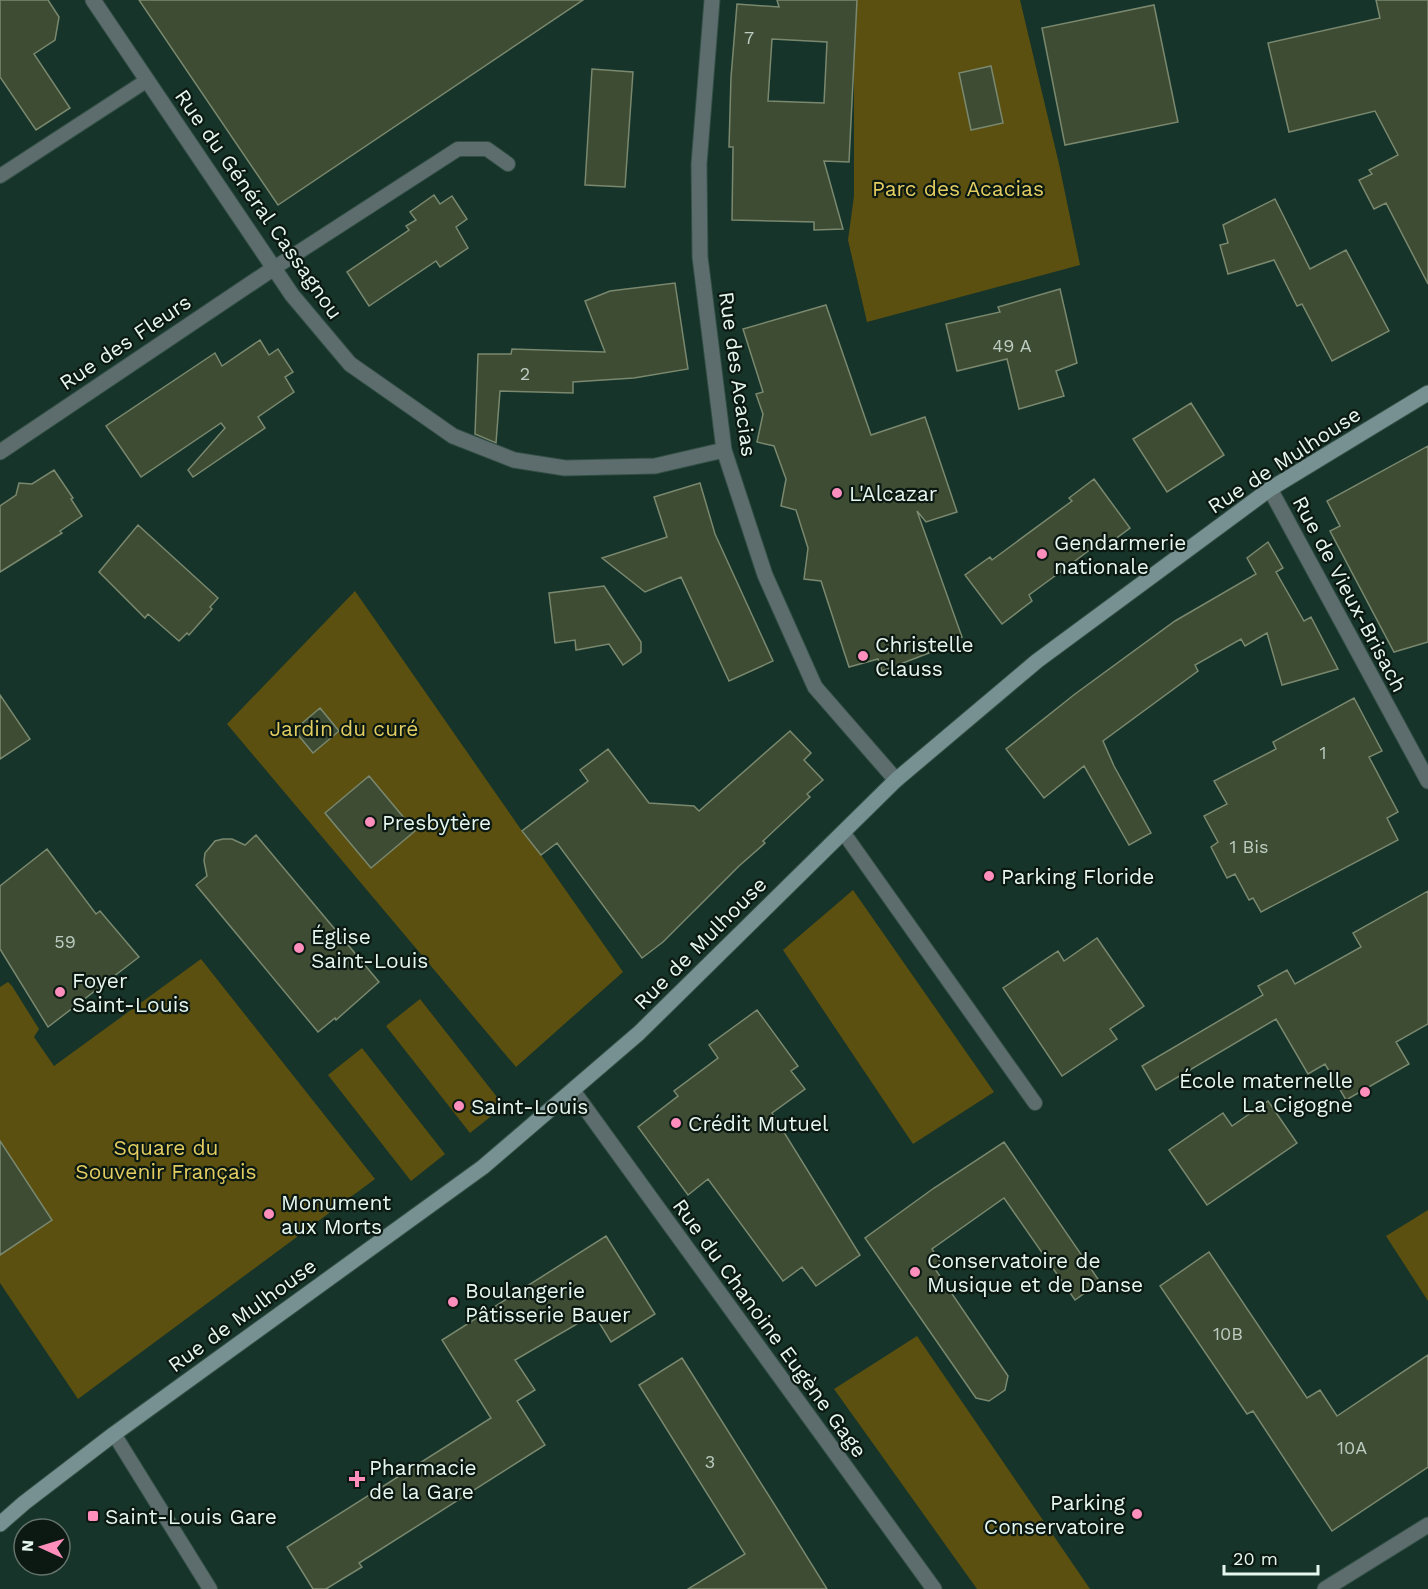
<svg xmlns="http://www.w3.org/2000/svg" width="1428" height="1589" font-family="'Work Sans',sans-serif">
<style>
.green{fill:#5c5011}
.building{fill:#3e4c34;stroke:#79886e;stroke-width:1.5;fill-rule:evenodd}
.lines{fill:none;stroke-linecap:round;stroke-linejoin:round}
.lane-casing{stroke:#334f45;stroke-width:16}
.street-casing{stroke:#334f45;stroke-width:17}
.secondary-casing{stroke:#334f45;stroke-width:17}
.lane{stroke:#5d6d6e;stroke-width:14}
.street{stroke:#5d6d6e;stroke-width:15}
.secondary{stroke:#779192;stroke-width:15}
.poi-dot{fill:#fe8ebc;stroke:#0c1913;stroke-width:2}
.labels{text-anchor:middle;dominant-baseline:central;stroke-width:4.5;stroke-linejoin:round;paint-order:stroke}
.number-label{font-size:18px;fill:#bcccc0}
.park-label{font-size:21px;fill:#e3cd61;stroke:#0c1913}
.street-label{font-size:21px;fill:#e6f7ef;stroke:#0c1913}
.poi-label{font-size:21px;fill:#e6f7ef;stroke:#0c1913;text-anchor:start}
</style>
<rect width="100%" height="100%" fill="#163429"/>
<path class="green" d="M 857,0 L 1020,0 L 1059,164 L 1080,265 L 867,322 L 848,240 L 854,196 L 854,59 Z
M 355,591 L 522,831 L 541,855 L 623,972 L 516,1067 L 227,724 Z
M 853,890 L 994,1092 L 913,1144 L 783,950 Z
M 201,959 L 375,1179 L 78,1399 L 0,1283 L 0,987 L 8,982 L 12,986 L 39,1029 L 34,1037 L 54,1066 Z
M 420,999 L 504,1106 L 470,1133 L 386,1026 Z
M 362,1048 L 445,1154 L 411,1181 L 328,1075 Z
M 1428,1210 L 1428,1301 L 1386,1236 Z
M 917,1336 L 1090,1589 L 977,1589 L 834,1389 Z"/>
<path class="building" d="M 0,0 L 48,0 L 59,17 L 55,40 L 34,54 L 70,108 L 36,130 L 0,77 Z
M 139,0 L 583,0 L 278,205 Z
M 777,0 L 857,0 L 849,162 L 824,161 L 843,229 L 814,230 L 814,222 L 732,220 L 733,147 L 729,147 L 731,77 L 737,4 L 779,7 ZM 772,39 L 827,42 L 824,103 L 768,101 Z
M 1376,0 L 1428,0 L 1428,284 L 1386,203 L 1374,209 L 1359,180 L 1372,174 L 1369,170 L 1398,155 L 1375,111 L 1289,132 L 1268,43 L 1380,18 Z
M 1154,5 L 1178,122 L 1065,145 L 1042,28 Z
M 991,66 L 1003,123 L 971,130 L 959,73 Z
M 592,69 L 633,72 L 625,187 L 585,185 Z
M 434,195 L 440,204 L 452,196 L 467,219 L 456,227 L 468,248 L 440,267 L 436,261 L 369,306 L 347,272 L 409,230 L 406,226 L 416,220 L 410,212 Z
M 1275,199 L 1310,269 L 1346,250 L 1389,331 L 1332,361 L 1302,304 L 1297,306 L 1274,260 L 1228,274 L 1220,245 L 1228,243 L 1223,225 Z
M 675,283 L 688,369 L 634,378 L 573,382 L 573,393 L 500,391 L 496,443 L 475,434 L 478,354 L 511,354 L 512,349 L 605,352 L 585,301 L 610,291 Z
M 1060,289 L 1077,363 L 1056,371 L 1064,396 L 1019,409 L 1007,359 L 957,371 L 946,324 L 1000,312 L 998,307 Z
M 826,305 L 871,435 L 925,417 L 957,512 L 926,522 L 917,511 L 962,637 L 928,649 L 929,653 L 882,671 L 878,659 L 849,667 L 821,581 L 804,579 L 808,548 L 796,510 L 781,506 L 786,479 L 774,446 L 757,442 L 763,414 L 756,394 L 763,392 L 743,329 Z
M 260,340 L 269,355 L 278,349 L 293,372 L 285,377 L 294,392 L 258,417 L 265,428 L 193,477 L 188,470 L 225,428 L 221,423 L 141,477 L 106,426 L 215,353 L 222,366 Z
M 1191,403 L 1224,455 L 1167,492 L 1133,439 Z
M 1428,446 L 1428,642 L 1394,652 L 1330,531 L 1340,526 L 1327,501 Z
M 54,470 L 73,498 L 71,499 L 82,516 L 60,531 L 62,533 L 0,572 L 0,506 L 16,495 L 19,483 L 32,484 Z
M 1094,479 L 1130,528 L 1099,551 L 1095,546 L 1059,573 L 1029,595 L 1032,601 L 1002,624 L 965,575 L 990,557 L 992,560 L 1072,501 L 1069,498 Z
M 700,483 L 715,534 L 773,661 L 729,681 L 681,577 L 645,592 L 602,558 L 667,537 L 654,497 Z
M 138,525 L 218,598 L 210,607 L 212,609 L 189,635 L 187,633 L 179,641 L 148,614 L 145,618 L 99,572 Z
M 1268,542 L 1283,568 L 1276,572 L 1304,621 L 1311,617 L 1338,669 L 1282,685 L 1267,633 L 1245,646 L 1241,639 L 1195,665 L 1198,671 L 1103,741 L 1114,766 L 1151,833 L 1129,845 L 1084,766 L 1044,798 L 1006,749 L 1075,694 L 1175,621 L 1256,574 L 1247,558 Z
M 604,586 L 641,642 L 641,652 L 623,665 L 609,644 L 576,650 L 575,640 L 555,643 L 549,593 Z
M 0,695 L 30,739 L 0,759 Z
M 1354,698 L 1382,751 L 1369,757 L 1398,812 L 1387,818 L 1398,840 L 1261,912 L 1253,898 L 1249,900 L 1235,874 L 1227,878 L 1211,847 L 1218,842 L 1204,816 L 1227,804 L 1214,781 L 1276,749 L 1273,742 Z
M 320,708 L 339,731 L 313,753 L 294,730 Z
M 790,731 L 811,753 L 804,760 L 823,780 L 807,794 L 810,797 L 763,841 L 765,843 L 739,866 L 663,942 L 642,958 L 557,843 L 541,855 L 522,831 L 588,781 L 580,770 L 608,749 L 649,803 L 694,806 L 699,811 Z
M 369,776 L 415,831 L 371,868 L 325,813 Z
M 256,835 L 379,982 L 336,1020 L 335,1018 L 318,1032 L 196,885 L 207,876 L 204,861 L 205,853 L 215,841 L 223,839 L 232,839 L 245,845 Z
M 47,849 L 96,914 L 100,911 L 139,957 L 48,1027 L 0,949 L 0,886 Z
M 1428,891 L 1428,1024 L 1396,1042 L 1409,1064 L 1346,1100 L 1325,1064 L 1308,1074 L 1276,1019 L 1156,1090 L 1142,1066 L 1263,995 L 1258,986 L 1287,970 L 1295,984 L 1361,947 L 1353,933 Z
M 1097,938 L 1144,1006 L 1110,1029 L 1117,1039 L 1062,1076 L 1003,988 L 1058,951 L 1064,961 Z
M 757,1010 L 798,1066 L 791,1071 L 805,1089 L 772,1113 L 860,1255 L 816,1286 L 802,1267 L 783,1281 L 708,1179 L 688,1195 L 638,1127 L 678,1096 L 674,1091 L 718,1058 L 709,1045 Z
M 1268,1101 L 1297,1143 L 1207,1205 L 1169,1150 L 1223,1113 L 1232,1126 Z
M 0,1141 L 52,1220 L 0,1255 Z
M 1004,1142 L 1100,1282 L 1075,1300 L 1004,1198 L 932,1249 L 940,1262 L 933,1266 L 1008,1376 L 1005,1390 L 989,1401 L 976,1398 L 865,1238 L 934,1188 Z
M 606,1236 L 655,1314 L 611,1342 L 594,1314 L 515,1360 L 535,1390 L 517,1401 L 545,1445 L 359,1563 L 362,1567 L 326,1589 L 313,1589 L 287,1547 L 491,1418 L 442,1340 Z
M 1209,1252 L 1307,1398 L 1320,1390 L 1337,1416 L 1428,1355 L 1428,1467 L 1332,1531 L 1253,1411 L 1247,1414 L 1160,1286 Z
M 682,1358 L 781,1515 L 827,1589 L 688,1589 L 745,1554 L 639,1385 Z"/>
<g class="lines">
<defs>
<path id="lane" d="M 0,176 L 146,81
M 274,268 L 458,149 L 487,149 L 508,164
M 843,832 L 1035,1103
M 114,1434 L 210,1589"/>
<path id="street" d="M 93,0 L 292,295 L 350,364 L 453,436 L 514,460 L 565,468 L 655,466 L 724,450
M 712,0 L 699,164 L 700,257 L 724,450 L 765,575 L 815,687 L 896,780
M 0,452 L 274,268
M 1270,489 L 1428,781
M 573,1091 L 934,1589
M 1325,1589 L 1428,1525"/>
<path id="secondary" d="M 0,1524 L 24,1503 L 114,1434 L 483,1167 L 639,1033 L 896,780 L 1037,661 L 1270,489 L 1428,393"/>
</defs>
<use href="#lane" class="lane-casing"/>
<use href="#street" class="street-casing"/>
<use href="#secondary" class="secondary-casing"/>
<use href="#lane" class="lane"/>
<use href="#street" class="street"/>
<use href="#secondary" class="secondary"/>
</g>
<g class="poi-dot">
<circle cx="837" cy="493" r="6"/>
<circle cx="1042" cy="554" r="6"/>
<circle cx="863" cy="656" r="6"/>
<circle cx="370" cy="822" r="6"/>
<circle cx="989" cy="876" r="6"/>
<circle cx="299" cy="948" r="6"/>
<circle cx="60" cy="992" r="6"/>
<circle cx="1365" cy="1092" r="6"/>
<circle cx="459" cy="1106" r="6"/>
<circle cx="676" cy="1123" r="6"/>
<circle cx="269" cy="1214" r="6"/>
<circle cx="915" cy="1272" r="6"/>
<circle cx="453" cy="1302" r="6"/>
<path d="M354 1470h6v6h6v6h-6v6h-6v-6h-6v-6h6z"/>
<circle cx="1137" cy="1514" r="6"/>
<rect x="87" y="1510" width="12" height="12" rx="3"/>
</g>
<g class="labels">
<g class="number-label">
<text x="749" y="37">7</text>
<text x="1012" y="345">49 A</text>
<text x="525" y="373">2</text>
<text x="1323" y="752">1</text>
<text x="1249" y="846">1 Bis</text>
<text x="65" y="941">59</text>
<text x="1228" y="1333">10B</text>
<text x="1352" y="1447">10A</text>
<text x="710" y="1461">3</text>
</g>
<g class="park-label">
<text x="958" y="188">Parc des Acacias</text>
<text x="344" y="728">Jardin du curé</text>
<text x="166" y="1147">Square du<tspan x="166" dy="24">Souvenir Français</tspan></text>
</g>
<g class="street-label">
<text transform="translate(259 204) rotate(55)">Rue du Général Cassagnou</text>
<text transform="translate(125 342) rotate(-34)">Rue des Fleurs</text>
<text transform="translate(738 374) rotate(82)">Rue des Acacias</text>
<text transform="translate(1284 460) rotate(-33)">Rue de Mulhouse</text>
<text transform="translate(1350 594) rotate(62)">Rue de Vieux-Brisach</text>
<text transform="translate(700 943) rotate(-45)">Rue de Mulhouse</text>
<text transform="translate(242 1315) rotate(-36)">Rue de Mulhouse</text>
<text transform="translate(770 1328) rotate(54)">Rue du Chanoine Eugène Gage</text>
</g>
<g class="poi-label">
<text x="849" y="493">L'Alcazar</text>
<text x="1054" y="542">Gendarmerie<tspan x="1054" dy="24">nationale</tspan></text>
<text x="875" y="644">Christelle<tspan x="875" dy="24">Clauss</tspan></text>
<text x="382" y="822">Presbytère</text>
<text x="1001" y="876">Parking Floride</text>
<text x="311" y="936">Église<tspan x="311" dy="24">Saint-Louis</tspan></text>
<text x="72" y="980">Foyer<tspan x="72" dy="24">Saint-Louis</tspan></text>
<text x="1353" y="1080" text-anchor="end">École maternelle<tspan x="1353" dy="24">La Cigogne</tspan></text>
<text x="471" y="1106">Saint-Louis</text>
<text x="688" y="1123">Crédit Mutuel</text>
<text x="281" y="1202">Monument<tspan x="281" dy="24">aux Morts</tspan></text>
<text x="927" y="1260">Conservatoire de<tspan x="927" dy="24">Musique et de Danse</tspan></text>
<text x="465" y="1290">Boulangerie<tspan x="465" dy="24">Pâtisserie Bauer</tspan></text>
<text x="369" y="1467">Pharmacie<tspan x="369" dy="24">de la Gare</tspan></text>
<text x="1125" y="1502" text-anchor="end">Parking<tspan x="1125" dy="24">Conservatoire</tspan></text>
<text x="105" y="1516">Saint-Louis Gare</text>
</g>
</g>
<g transform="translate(42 1547) rotate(274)"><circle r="28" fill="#0c1913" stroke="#63726b" stroke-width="1.5"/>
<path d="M0-4.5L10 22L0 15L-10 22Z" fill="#fe8ebc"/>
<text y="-9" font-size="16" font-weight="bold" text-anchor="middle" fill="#e6f7ef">N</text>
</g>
<path d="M1224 1565v9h94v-9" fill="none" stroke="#e6f7ef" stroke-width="3"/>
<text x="1233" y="1565" font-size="18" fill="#e6f7ef" stroke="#0c1913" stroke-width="4.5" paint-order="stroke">20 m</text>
</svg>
